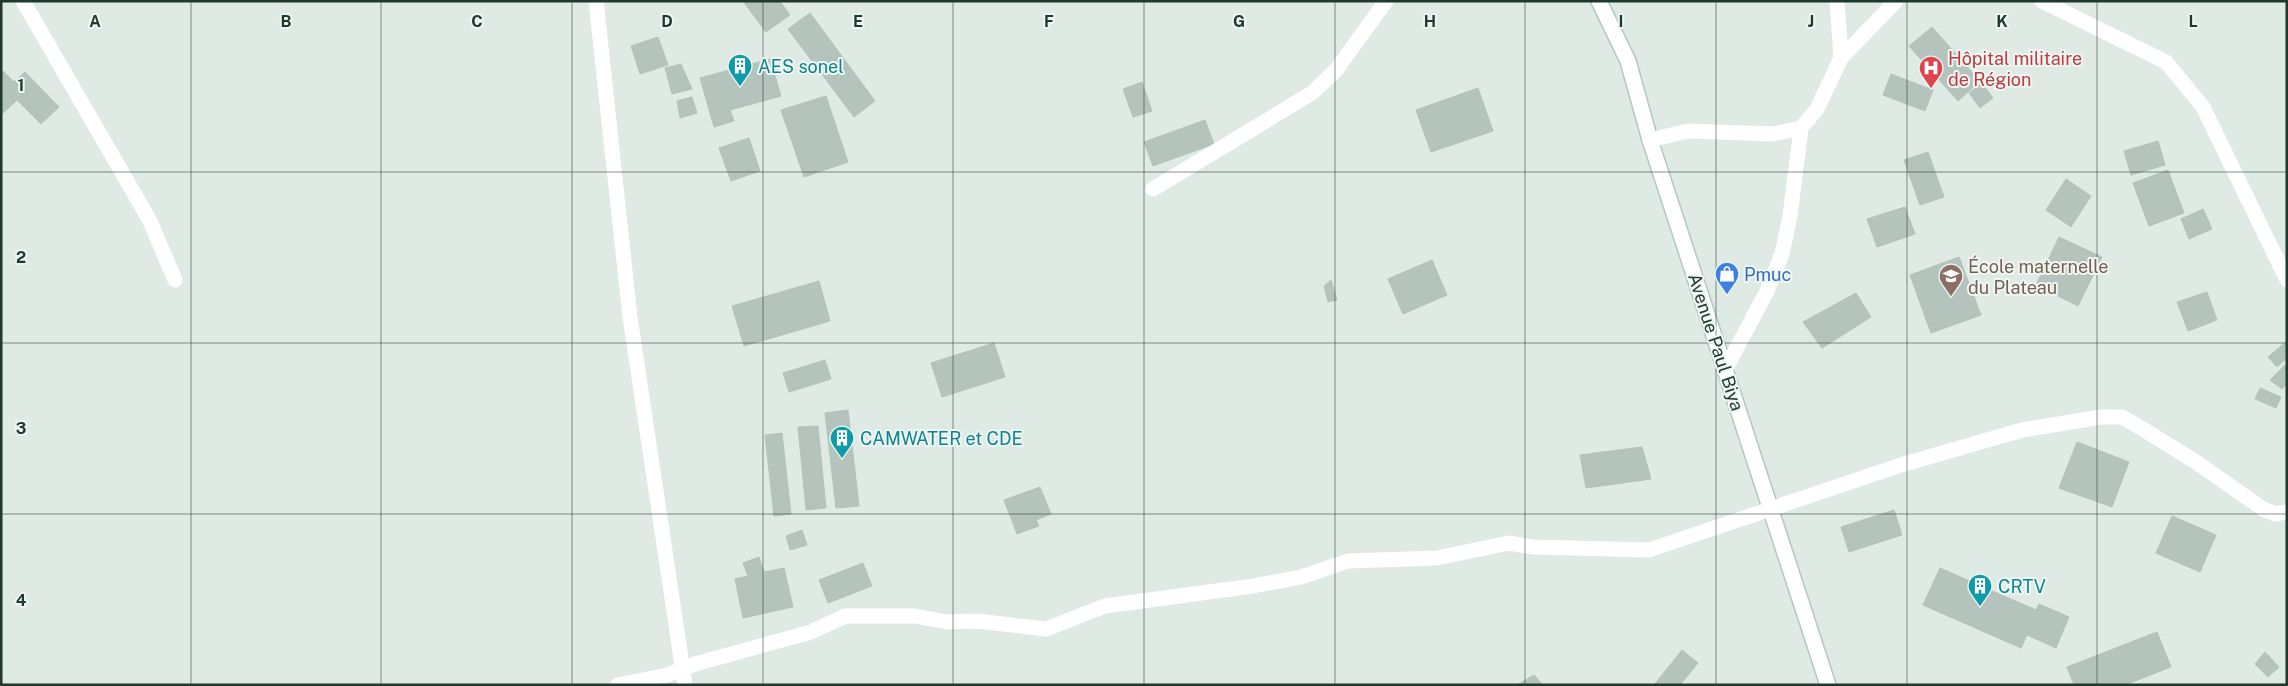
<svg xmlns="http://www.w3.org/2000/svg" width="2288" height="686" font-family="'Public Sans',sans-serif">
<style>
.building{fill:#b4c4bc;stroke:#b1c3ba}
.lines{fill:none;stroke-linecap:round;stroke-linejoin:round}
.secondary-casing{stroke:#b2c9be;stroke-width:18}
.minor{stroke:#fff;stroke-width:15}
.secondary{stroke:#fff;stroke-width:15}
.grid{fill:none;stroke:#203930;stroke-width:1;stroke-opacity:0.55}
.labels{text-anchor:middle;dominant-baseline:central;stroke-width:4;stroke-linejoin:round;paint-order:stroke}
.health-label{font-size:18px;fill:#be3a42;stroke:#eef6f2;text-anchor:start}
.culture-label{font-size:18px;fill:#0d838f;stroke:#eef6f2;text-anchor:start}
.education-label{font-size:18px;fill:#785e54;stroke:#eef6f2;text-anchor:start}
.shop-label{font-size:18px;fill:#366cbe;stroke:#eef6f2;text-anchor:start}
.street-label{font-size:18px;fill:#203930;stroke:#eef6f2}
.grid-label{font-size:16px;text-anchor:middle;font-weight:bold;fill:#203930;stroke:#eef6f2;stroke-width:4;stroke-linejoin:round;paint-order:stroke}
</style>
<rect width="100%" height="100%" fill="#deeae3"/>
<path class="building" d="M 743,1 L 780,1 L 790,15 L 766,32 Z
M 810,13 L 875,101 L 854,117 L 788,29 Z
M 1932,27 L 1980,81 L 1958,101 L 1909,46 Z
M 658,37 L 668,65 L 640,74 L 631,46 Z
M 770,59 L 781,96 L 730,110 L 734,121 L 714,127 L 700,78 Z
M 681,64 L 692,89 L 672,94 L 665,68 Z
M 3,71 L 14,82 L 25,72 L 59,107 L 41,124 L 17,100 L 1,115 L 1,73 Z
M 1891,74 L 1933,90 L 1925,111 L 1883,95 Z
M 1142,82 L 1152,111 L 1133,117 L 1123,89 Z
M 1982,83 L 1993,98 L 1980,108 L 1969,93 Z
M 1478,88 L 1493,131 L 1431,152 L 1416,110 Z
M 826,96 L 848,162 L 804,177 L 781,110 Z
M 692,97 L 697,113 L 680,118 L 677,101 Z
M 1205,120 L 1214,144 L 1153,166 L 1144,142 Z
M 749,138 L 760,171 L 731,181 L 719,148 Z
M 2158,141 L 2165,165 L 2131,175 L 2124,151 Z
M 1928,152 L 1944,197 L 1920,205 L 1904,160 Z
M 2168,170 L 2184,213 L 2149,226 L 2133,183 Z
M 2066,179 L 2091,196 L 2071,227 L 2046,210 Z
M 1905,207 L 1915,234 L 1877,247 L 1867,219 Z
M 2203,209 L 2212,229 L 2189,239 L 2181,219 Z
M 2059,237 L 2102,257 L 2078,306 L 2036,285 Z
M 1959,257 L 1981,315 L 1931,333 L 1910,275 Z
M 1432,260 L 1447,295 L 1403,314 L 1388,279 Z
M 1331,280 L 1337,300 L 1328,302 L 1324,286 Z
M 819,281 L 830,321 L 744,346 L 732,306 Z
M 2207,292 L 2217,320 L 2188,331 L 2177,302 Z
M 1856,293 L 1871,317 L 1822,348 L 1803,322 Z
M 2287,341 L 2287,358 L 2277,367 L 2268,357 Z
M 994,343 L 1005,377 L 942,397 L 931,363 Z
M 825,360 L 831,379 L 789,392 L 783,373 Z
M 2285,365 L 2287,384 L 2282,389 L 2270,380 Z
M 2260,388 L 2281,397 L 2276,408 L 2255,399 Z
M 848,410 L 859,506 L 836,508 L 825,413 Z
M 818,426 L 826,508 L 806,510 L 798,427 Z
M 782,433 L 791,514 L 774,516 L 765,435 Z
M 2077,442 L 2129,462 L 2112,507 L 2059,488 Z
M 1642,447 L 1651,479 L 1586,488 L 1580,455 Z
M 1040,487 L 1051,514 L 1036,520 L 1039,526 L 1017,534 L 1004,500 Z
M 1894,510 L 1902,535 L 1849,552 L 1841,527 Z
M 2172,516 L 2216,535 L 2200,572 L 2156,553 Z
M 802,530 L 807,545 L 790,550 L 786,536 Z
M 759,557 L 764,572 L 784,568 L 793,607 L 743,618 L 735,579 L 748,576 L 743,563 Z
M 863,563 L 872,586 L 828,603 L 819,580 Z
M 1940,568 L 2036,610 L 2039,604 L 2069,617 L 2056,648 L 2027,635 L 2021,648 L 1923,605 Z
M 2157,632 L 2171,667 L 2125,685 L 2074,685 L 2067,667 Z
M 1682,650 L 1698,663 L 1680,685 L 1654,685 Z
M 2265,652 L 2279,667 L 2268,677 L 2255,664 Z
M 1534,675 L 1543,685 L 1517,685 Z"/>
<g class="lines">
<defs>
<path id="secondary" d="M 1599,1 L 1628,61 L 1650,140 L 1828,685"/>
</defs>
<use href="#secondary" class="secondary-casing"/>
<path class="minor" d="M 23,1 L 150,221 L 175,280
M 596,1 L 630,317 L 685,685
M 1837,1 L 1841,58
M 2042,1 L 2166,62 L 2203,107 L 2287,280
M 1650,140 L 1688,131 L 1773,134 L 1801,128
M 1153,189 L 1312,93 L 1336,70 L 1386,1
M 1725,370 L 1767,291 L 1782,254 L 1790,216 L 1801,128 L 1817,109 L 1841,58 L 1896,1
M 618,685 L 667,675 L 695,664 L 811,632 L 845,616 L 915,616 L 947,622 L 977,621 L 1046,629 L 1105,606 L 1253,586 L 1301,577 L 1348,561 L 1437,558 L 1509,543 L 1533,547 L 1649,550 L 1901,465 L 2022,430 L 2101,417 L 2122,417 L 2141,428 L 2196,462 L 2263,509 L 2275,514 L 2287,512"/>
<use href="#secondary" class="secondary"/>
</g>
<path class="grid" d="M 191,1 L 191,685M 381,1 L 381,685M 572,1 L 572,685M 763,1 L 763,685M 953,1 L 953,685M 1144,1 L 1144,685M 1335,1 L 1335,685M 1525,1 L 1525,685M 1716,1 L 1716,685M 1907,1 L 1907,685M 2097,1 L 2097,685M 1,172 L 2287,172M 1,343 L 2287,343M 1,514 L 2287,514"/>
<defs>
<symbol id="building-pin" viewBox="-11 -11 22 30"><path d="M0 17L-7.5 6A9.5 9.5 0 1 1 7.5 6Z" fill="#0f9aa8" stroke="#eef6f2"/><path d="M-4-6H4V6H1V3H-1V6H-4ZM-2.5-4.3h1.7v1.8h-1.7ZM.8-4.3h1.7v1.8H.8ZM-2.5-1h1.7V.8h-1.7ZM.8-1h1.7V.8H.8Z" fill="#fff"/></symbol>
<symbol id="hospital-pin" viewBox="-11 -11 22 30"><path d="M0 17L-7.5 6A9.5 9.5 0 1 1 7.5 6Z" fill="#e0444e" stroke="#eef6f2"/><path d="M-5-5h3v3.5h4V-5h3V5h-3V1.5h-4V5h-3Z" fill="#fff"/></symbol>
<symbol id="shop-pin" viewBox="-11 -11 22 30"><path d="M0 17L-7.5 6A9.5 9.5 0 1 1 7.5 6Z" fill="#3f7fe0" stroke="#eef6f2"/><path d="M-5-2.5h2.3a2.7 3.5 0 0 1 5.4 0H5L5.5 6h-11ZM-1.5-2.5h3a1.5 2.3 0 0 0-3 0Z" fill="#fff"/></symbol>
<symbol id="school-pin" viewBox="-11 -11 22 30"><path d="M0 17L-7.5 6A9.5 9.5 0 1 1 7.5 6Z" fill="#8d6e63" stroke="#eef6f2"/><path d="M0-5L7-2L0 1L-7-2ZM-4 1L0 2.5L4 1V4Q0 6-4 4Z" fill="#fff"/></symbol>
</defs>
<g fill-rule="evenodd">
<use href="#building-pin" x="726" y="52" width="28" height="38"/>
<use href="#hospital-pin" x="1917" y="54" width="28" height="38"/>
<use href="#shop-pin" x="1713" y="260" width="28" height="38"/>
<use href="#school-pin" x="1937" y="262" width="28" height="38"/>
<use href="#building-pin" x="828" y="424" width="28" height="38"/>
<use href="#building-pin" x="1966" y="572" width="28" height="38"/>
</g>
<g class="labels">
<g class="health-label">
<text x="1948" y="58">Hôpital militaire<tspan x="1948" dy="21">de Région</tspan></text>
</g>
<g class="culture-label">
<text x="758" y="66">AES sonel</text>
<text x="860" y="438">CAMWATER et CDE</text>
<text x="1998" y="586">CRTV</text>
</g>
<g class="education-label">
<text x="1968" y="266">École maternelle<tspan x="1968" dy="21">du Plateau</tspan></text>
</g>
<g class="shop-label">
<text x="1744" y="274">Pmuc</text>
</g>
<g class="street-label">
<text transform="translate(1716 342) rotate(72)">Avenue Paul Biya</text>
</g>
</g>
<g class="grid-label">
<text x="95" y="27">A</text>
<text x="286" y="27">B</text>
<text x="477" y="27">C</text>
<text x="667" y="27">D</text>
<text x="858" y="27">E</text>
<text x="1049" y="27">F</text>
<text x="1239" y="27">G</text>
<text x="1430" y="27">H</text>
<text x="1621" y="27">I</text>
<text x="1811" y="27">J</text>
<text x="2002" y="27">K</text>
<text x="2193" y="27">L</text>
<text x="21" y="91">1</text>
<text x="21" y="263">2</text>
<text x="21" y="434">3</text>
<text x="21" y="606">4</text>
</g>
<rect width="2288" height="686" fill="none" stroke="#203930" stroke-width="5"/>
</svg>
